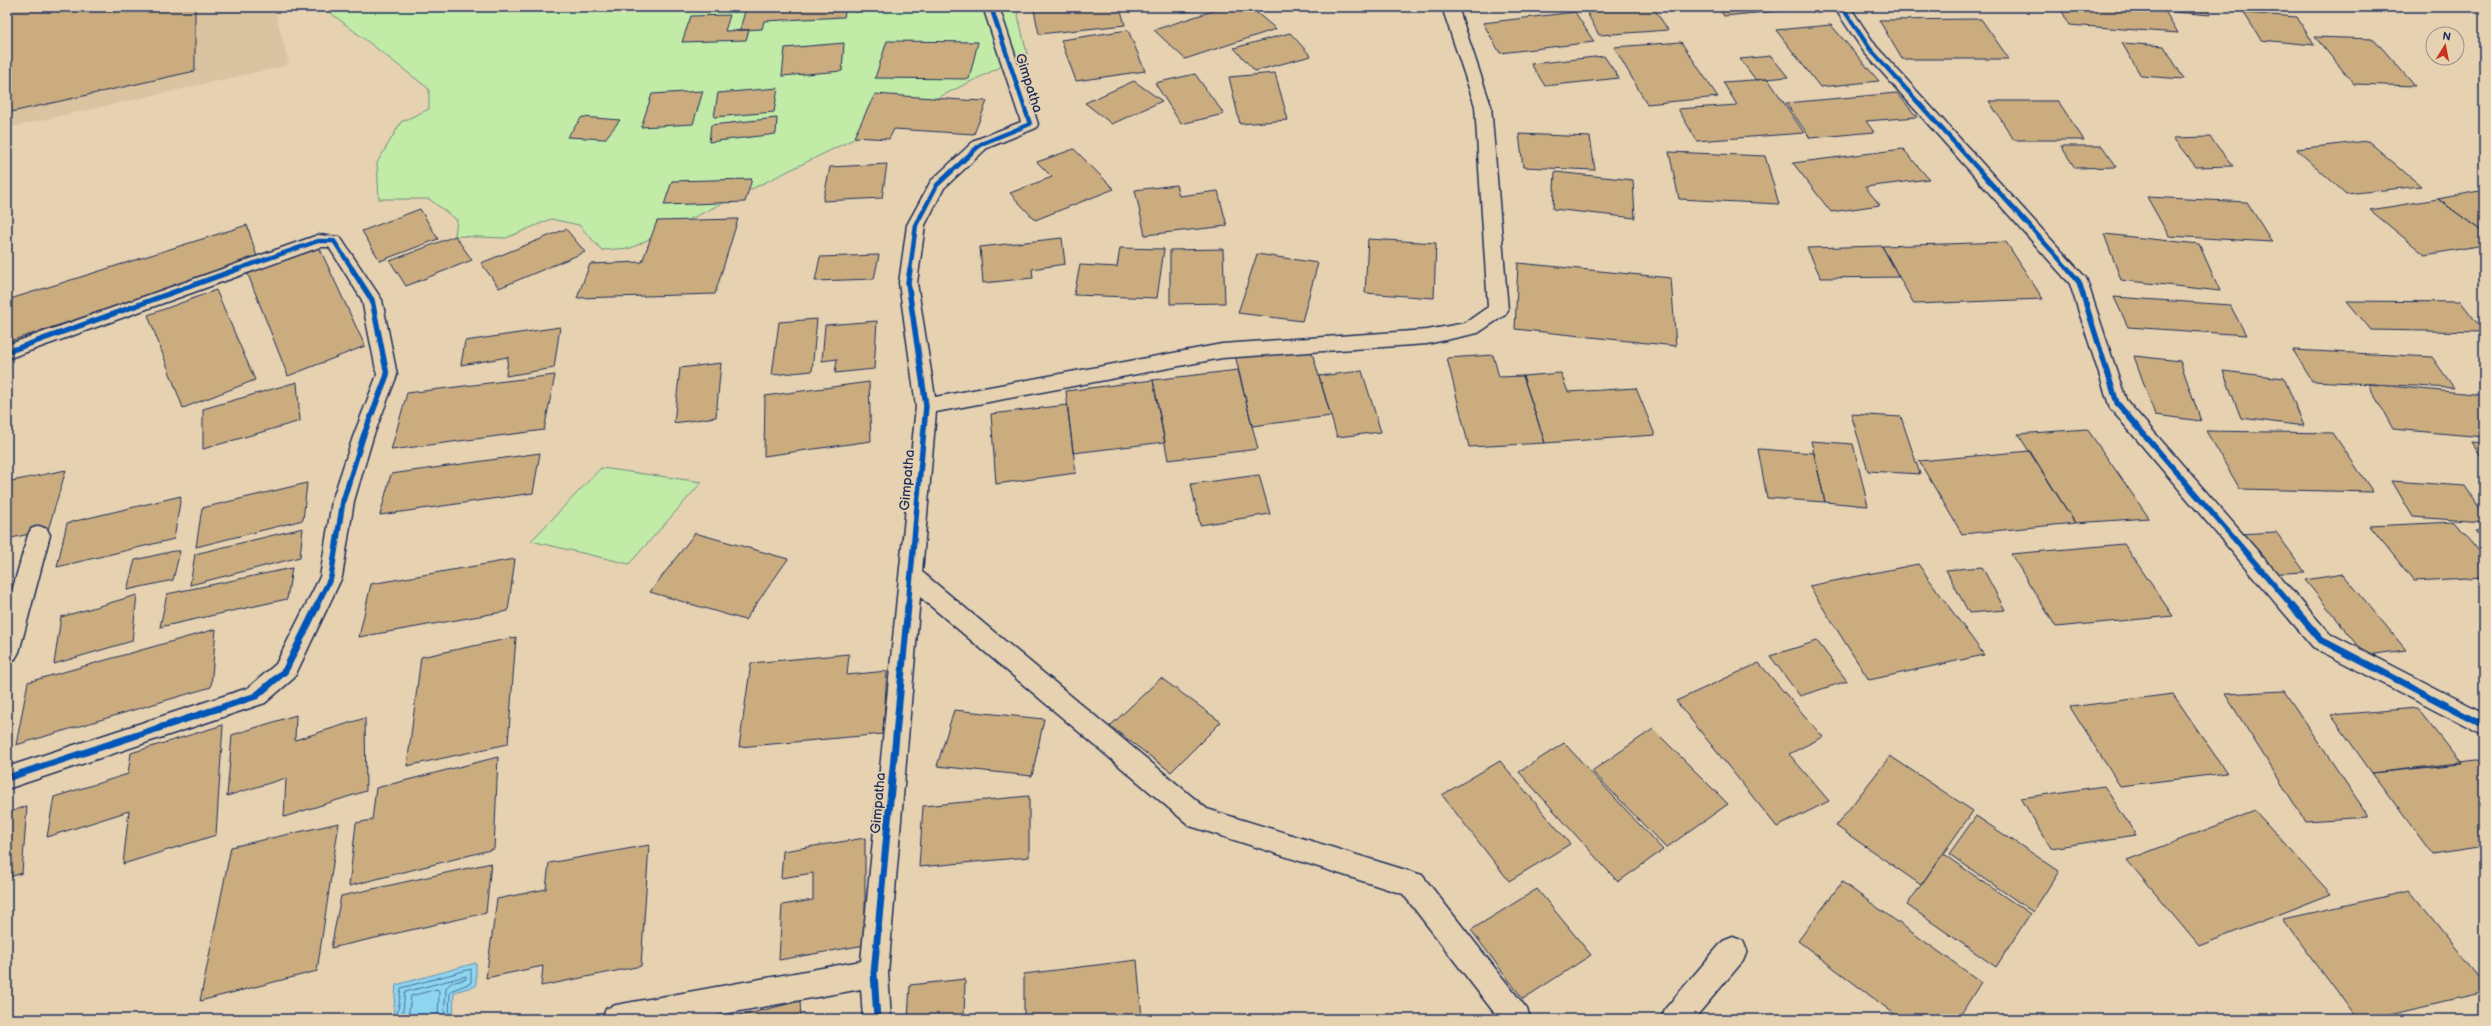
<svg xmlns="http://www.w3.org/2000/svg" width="2491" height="1026" font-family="'Balsamiq Sans',sans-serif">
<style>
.built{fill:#dac3a0}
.green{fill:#c1eba7;stroke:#6e8d82}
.water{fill:#8ed5ef;stroke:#6093b5}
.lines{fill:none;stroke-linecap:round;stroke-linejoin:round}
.shore{stroke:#497198;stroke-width:1}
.building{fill:#caac7f;stroke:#1b2f5e}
.minor-casing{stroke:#1b2f5e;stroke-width:3}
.minor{fill:#e6d1b0;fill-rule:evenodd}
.cycleway-far2-casing{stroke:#e6d1b0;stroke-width:6}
.cycleway-far1-casing{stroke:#e6d1b0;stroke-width:8}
.cycleway-casing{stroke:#e6d1b0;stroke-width:10}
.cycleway-far2{stroke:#0057b8;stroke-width:4.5}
.cycleway-far1{stroke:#0057b8;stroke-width:5.5}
.cycleway{stroke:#0057b8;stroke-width:7}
.labels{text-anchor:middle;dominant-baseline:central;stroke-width:3.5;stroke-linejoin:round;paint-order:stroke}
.street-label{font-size:14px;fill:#1b2f5e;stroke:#e6d1b0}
</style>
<rect width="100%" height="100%" fill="#e6d1b0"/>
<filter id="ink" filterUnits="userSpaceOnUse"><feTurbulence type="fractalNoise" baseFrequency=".025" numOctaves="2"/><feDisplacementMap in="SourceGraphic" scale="8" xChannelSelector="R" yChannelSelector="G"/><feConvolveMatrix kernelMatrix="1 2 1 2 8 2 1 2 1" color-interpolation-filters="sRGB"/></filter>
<g filter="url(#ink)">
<path class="built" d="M 7,7 L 274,7 L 289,65 L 7,128 Z"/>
<path class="green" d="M 323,7 L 1016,7 L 1027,54 L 631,248 L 602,250 L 579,225 L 551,219 L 506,238 L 455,236 L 457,220 L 429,199 L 379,199 L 377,163 L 401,122 L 429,109 L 429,89 Z
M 601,468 L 702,482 L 629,564 L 531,541 Z"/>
<path class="water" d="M 476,963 L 476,986 L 454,992 L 453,1018 L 393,1019 L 396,985 Z"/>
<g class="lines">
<path class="shore" d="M 397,1019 L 401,988 L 471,969 L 471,983 L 450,991 L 449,1019
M 402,1019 L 405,992 L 466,976 L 466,979 L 451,983 L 446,988 L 444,1019
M 408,1019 L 411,996 L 437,989 L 439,991 L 438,1019"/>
</g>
<path class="building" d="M 7,7 L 195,7 L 195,71 L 7,113 Z
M 746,7 L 846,7 L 844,17 L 764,21 L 762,29 L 740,30 Z
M 854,7 L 895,7 L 854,12 Z
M 1064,7 L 1120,7 L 1125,25 L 1039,34 L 1034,10 Z
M 1179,7 L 1222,7 L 1181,12 Z
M 1225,7 L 1250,7 L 1276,29 L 1185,59 L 1154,30 Z
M 1584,7 L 1653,7 L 1668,30 L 1599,35 Z
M 1718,7 L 1785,7 L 1788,10 L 1724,16 Z
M 2060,7 L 2136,7 L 2165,11 L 2178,33 L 2069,25 Z
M 2136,7 L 2206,7 L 2211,15 L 2137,9 Z
M 1575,12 L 1594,42 L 1500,53 L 1483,23 Z
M 2244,13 L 2297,17 L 2314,45 L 2261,40 Z
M 730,15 L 725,31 L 749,30 L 746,40 L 682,42 L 691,16 Z
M 1981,19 L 2009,59 L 1902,59 L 1879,20 Z
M 1831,25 L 1879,81 L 1820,87 L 1776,30 Z
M 1128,30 L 1145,71 L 1076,81 L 1061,40 Z
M 1290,33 L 1311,56 L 1255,71 L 1234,48 Z
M 2315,37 L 2374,39 L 2415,86 L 2354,84 Z
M 887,41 L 978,42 L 969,79 L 875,78 Z
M 1681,42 L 1718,97 L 1647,104 L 1614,47 Z
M 844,43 L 842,71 L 782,76 L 785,48 Z
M 2122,43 L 2164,46 L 2184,79 L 2141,76 Z
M 1604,56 L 1619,78 L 1545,86 L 1531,64 Z
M 1771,56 L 1788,77 L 1756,80 L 1740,59 Z
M 1275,73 L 1288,120 L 1240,124 L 1229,77 Z
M 1195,74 L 1224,114 L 1181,124 L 1155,83 Z
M 1768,79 L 1804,133 L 1697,141 L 1678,109 L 1737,105 L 1723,82 Z
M 1134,81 L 1162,101 L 1112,124 L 1085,103 Z
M 778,88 L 774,112 L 714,117 L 718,93 Z
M 703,91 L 693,124 L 641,127 L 652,94 Z
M 1897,93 L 1917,117 L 1866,121 L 1874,132 L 1810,138 L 1786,103 Z
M 875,94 L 962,100 L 987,101 L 974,134 L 894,129 L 889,139 L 854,137 Z
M 1989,101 L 2058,101 L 2084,140 L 2014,140 Z
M 582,117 L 620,120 L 605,139 L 567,137 Z
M 777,118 L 776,134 L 709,142 L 711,125 Z
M 1519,134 L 1590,137 L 1595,170 L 1523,167 Z
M 2210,137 L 2233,166 L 2196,167 L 2173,138 Z
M 2368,141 L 2421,186 L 2346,194 L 2296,149 Z
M 2061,146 L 2102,146 L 2117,167 L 2075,168 Z
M 1074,149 L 1114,189 L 1035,220 L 1010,193 L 1052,177 L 1037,162 Z
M 1903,149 L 1929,179 L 1865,187 L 1880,205 L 1831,212 L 1793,163 Z
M 1669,152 L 1765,156 L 1779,204 L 1679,199 Z
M 887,164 L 882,198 L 823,201 L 830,167 Z
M 1555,172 L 1633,180 L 1635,218 L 1553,209 Z
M 752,179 L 745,202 L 664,205 L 672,181 Z
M 1176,185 L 1179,196 L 1218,191 L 1227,226 L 1145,235 L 1135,190 Z
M 2484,190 L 2484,233 L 2438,199 Z
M 2147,197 L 2247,202 L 2272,242 L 2169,236 Z
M 2438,199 L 2484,233 L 2484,245 L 2425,255 L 2370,210 Z
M 420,209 L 438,239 L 380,261 L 362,231 Z
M 738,219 L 715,294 L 577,298 L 590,264 L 642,262 L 657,221 Z
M 247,225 L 258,260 L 7,342 L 7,300 Z
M 566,229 L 585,252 L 499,288 L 481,263 Z
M 2104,234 L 2199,244 L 2220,291 L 2121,280 Z
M 455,236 L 472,260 L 406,286 L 390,261 Z
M 1062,238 L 1065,264 L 1032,269 L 1033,278 L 983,283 L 980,247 Z
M 1368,239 L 1436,243 L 1434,298 L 1365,293 Z
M 2006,242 L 2043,299 L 1914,304 L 1882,246 Z
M 1882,246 L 1899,277 L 1821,278 L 1807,248 Z
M 319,247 L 365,346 L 288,376 L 247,272 Z
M 1120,248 L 1164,249 L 1157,298 L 1074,295 L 1080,265 L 1117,267 Z
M 1223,249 L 1225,303 L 1170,304 L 1170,250 Z
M 1257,254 L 1318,263 L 1302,321 L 1238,313 Z
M 879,255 L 874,279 L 815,281 L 820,257 Z
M 1518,263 L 1671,278 L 1676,346 L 1515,329 Z
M 216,290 L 255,380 L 183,408 L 148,315 Z
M 2114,297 L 2230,305 L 2246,335 L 2128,327 Z
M 2347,301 L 2461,302 L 2484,332 L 2371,330 Z
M 817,319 L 812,371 L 772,375 L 779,322 Z
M 877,321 L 874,369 L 835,373 L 837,359 L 822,361 L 825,325 Z
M 560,327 L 554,368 L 506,376 L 508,357 L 461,365 L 465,341 Z
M 1310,346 L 1331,416 L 1252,426 L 1235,355 Z
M 2293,350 L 2432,357 L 2454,388 L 2312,381 Z
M 1493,355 L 1499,377 L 1523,376 L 1545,443 L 1469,447 L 1447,358 Z
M 2134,356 L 2180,361 L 2201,421 L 2155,415 Z
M 721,363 L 716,417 L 674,423 L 680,368 Z
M 1238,370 L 1258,449 L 1168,460 L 1153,380 Z
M 1362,371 L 1381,432 L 1337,437 L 1319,376 Z
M 2223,371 L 2284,378 L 2304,426 L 2241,418 Z
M 1561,373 L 1568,392 L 1636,388 L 1655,435 L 1545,443 L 1523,376 Z
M 555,375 L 544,430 L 391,450 L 407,393 Z
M 1153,380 L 1165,442 L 1073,453 L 1066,391 Z
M 297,382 L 300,421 L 203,449 L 203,409 Z
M 869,382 L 871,441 L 764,456 L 765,396 Z
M 2368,384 L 2484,395 L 2484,437 L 2393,429 Z
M 1067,405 L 1076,473 L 996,484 L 991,414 Z
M 1851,414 L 1901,417 L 1920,474 L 1868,471 Z
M 2087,429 L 2149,518 L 2075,523 L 2018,434 Z
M 2206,431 L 2333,433 L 2373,492 L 2240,489 Z
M 1811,441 L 1853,444 L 1868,506 L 1825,502 Z
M 2472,442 L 2484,443 L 2484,461 Z
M 1758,449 L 1814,453 L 1825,502 L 1767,498 Z
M 2030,451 L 2075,523 L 1962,534 L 1919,461 Z
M 540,453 L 533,493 L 380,515 L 391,474 Z
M 66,470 L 48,530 L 7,539 L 7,482 Z
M 1259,475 L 1270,514 L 1200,525 L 1191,484 Z
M 2392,481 L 2465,486 L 2484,515 L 2484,522 L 2413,517 Z
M 307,483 L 303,520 L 196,547 L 202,508 Z
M 181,496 L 174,539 L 57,567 L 67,523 Z
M 2455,522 L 2484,557 L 2484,577 L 2414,581 L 2370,526 Z
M 303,528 L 300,557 L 190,585 L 195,554 Z
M 2484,530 L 2484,541 L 2475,531 Z
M 2276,532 L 2305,572 L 2266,574 L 2238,534 Z
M 695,533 L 788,559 L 745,620 L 650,592 Z
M 2124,544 L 2173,616 L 2056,627 L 2011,554 Z
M 174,551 L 180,551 L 173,580 L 127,590 L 135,560 Z
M 515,559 L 508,611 L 359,637 L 371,584 Z
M 1918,564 L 1984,655 L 1869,680 L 1809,586 Z
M 1982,567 L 2005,610 L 1969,613 L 1946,570 Z
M 292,568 L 287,599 L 160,627 L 167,594 Z
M 2343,574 L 2406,650 L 2366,655 L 2305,580 Z
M 137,595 L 132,641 L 54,664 L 61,617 Z
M 216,629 L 211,687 L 16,745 L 28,682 Z
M 516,637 L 508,744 L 407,766 L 421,657 Z
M 1817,641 L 1847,681 L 1800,696 L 1770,656 Z
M 849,654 L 847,675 L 887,671 L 883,734 L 739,747 L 751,663 Z
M 1759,663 L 1823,737 L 1789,754 L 1829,801 L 1777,827 L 1676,701 Z
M 1161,678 L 1221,722 L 1171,772 L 1110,726 Z
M 2284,691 L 2369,817 L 2305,821 L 2225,694 Z
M 2173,694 L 2227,773 L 2120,786 L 2070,707 Z
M 2417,708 L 2461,764 L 2372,773 L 2331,715 Z
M 954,710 L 1044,719 L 1032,776 L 937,766 Z
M 296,715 L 295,740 L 365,718 L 366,791 L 284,817 L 286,778 L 227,796 L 232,735 Z
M 223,725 L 216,835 L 123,864 L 129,811 L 47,837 L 54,797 L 128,774 L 131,753 Z
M 1653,729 L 1728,804 L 1666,848 L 1592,771 Z
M 1564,743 L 1663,850 L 1618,882 L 1519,772 Z
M 1890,756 L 1973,811 L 1921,885 L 1836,826 Z
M 498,757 L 494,849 L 349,886 L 356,823 L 372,820 L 376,788 Z
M 2484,760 L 2484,847 L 2433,855 L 2372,773 Z
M 1500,761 L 1570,844 L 1509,881 L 1442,795 Z
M 2104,786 L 2136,835 L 2051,848 L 2021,798 Z
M 1029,796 L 1029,857 L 919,867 L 923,806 Z
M 27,806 L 22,873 L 7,878 L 7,813 Z
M 2255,811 L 2331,894 L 2199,946 L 2127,860 Z
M 1976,816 L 2059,871 L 2033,912 L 1949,854 Z
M 339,823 L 317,971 L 200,1001 L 231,847 Z
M 865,838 L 865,945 L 779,960 L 782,905 L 813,900 L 813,873 L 781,878 L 783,851 Z
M 649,845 L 641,966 L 541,986 L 543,966 L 486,978 L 497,899 L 546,889 L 549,863 Z
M 1943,854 L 2030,914 L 1996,967 L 1907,905 Z
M 491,863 L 486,913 L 331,948 L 341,896 Z
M 1842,882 L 1981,982 L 1958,1019 L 1901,1019 L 1798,941 Z
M 1537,889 L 1591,955 L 1523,999 L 1471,930 Z
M 2410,891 L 2484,983 L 2484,992 L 2367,1019 L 2357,1019 L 2283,919 Z
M 1137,960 L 1142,1019 L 1024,1019 L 1024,974 Z
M 965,979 L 964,1019 L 908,1019 L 910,985 Z
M 800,1001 L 801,1019 L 727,1019 Z"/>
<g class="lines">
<defs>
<path id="minor" d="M 983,7 L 999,7 L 1038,124 L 1036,128 L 987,148 L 944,188 L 925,225 L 917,283 L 935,397 L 1222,344 L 1427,330 L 1465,323 L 1488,307 L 1475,106 L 1442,7 L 1458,7 L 1491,106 L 1508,310 L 1505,315 L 1478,333 L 1427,344 L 1222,358 L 936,412 L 922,572 L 1207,809 L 1422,875 L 1527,1009 L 1531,1019 L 1499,1019 L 1403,894 L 1190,826 L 920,597 L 888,973 L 891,1019 L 863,1019 L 861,989 L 696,1019 L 602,1019 L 606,1009 L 616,1005 L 861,961 L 916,406 L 899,283 L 907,225 L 931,181 L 975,140 L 1021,122 Z
M 1834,7 L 1850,7 L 1876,46 L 2086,278 L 2126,400 L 2329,633 L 2484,713 L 2484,736 L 2313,647 L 2110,408 L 2070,284 L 1864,52 Z
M 318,235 L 340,237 L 382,300 L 397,375 L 373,437 L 354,501 L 342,577 L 294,678 L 265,703 L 7,789 L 7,767 L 248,688 L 276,664 L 320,577 L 332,501 L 353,437 L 377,375 L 362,300 L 329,247 L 320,247 L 7,359 L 7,345 Z
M 39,526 L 47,529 L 50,535 L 19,652 L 15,659 L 7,662 L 7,609 L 28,535 L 31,529 Z
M 1733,937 L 1743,941 L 1747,951 L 1743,961 L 1694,1019 L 1661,1019 L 1665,1009 L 1723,941 Z"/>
</defs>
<use href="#minor" class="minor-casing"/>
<use href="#minor" class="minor"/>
<defs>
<path id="cycleway-far2" d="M 1842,7 L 1870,49 L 2069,270
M 235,270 L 318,241 L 334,241 L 353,270
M 910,270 L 916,225 L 937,185 L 981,144 L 1030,124 L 991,7"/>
<path id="cycleway-far1" d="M 2068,269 L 2079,282 L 2117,403 L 2293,607
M 7,352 L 238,269
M 316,607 L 331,577 L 343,501 L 363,437 L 387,375 L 372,300 L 352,269
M 908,607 L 926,406 L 908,283 L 910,269"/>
<path id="cycleway" d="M 2292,606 L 2321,640 L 2484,725
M 7,778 L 256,696 L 285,671 L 317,606
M 877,1019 L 874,973 L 908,606"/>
</defs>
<use href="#cycleway-far2" class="cycleway-far2-casing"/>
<use href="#cycleway-far1" class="cycleway-far1-casing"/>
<use href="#cycleway" class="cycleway-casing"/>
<use href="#cycleway-far2" class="cycleway-far2"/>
<use href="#cycleway-far1" class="cycleway-far1"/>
<use href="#cycleway" class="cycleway"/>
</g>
</g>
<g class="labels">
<g class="street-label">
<text transform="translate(1029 83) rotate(72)">Gimpatha</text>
<text transform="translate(907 480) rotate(-85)">Gimpatha</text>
<text transform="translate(878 803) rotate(-85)">Gimpatha</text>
</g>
</g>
<rect width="2491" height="1026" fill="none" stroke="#e6d1b0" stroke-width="24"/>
<rect x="12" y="12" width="2467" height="1002" fill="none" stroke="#1b2f5e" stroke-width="1.5" filter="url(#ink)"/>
<g transform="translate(2445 46) rotate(10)"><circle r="19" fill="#e6d1b0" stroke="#95908f"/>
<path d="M0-3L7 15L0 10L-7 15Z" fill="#c8321e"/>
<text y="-6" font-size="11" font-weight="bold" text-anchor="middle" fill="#1b2f5e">N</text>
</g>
</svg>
